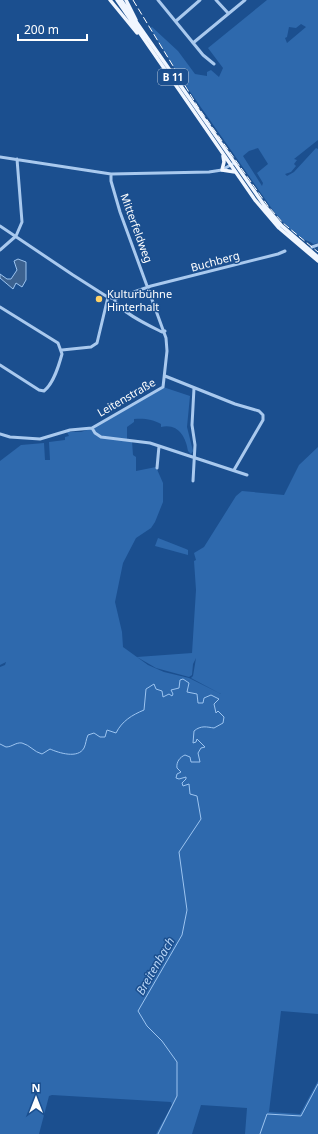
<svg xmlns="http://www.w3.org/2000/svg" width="318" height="1134" font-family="'Noto Sans',sans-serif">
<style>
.green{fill:#2e69ad;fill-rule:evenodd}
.water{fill:#3c6290;stroke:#9cc4f0}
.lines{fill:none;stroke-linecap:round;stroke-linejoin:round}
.stream{stroke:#9cc4f0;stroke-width:1}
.minor{stroke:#a9c9ee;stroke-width:3}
.major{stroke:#f0f6ff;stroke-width:3.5}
.rail{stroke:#fff;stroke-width:1;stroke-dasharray:7 3;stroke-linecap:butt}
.poi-dot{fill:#ffd166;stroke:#1b4f8f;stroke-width:1.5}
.labels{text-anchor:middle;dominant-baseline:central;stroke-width:3;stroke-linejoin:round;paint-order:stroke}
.shield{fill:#1b4f8f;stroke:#bbcadd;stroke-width:1}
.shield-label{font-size:10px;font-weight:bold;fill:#fff}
.street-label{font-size:11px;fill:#fff;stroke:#1b4f8f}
.poi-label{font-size:11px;fill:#fff;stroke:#1b4f8f;text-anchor:start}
.water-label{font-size:12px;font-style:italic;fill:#b5d3f5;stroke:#1b4f8f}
</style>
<rect width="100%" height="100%" fill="#1b4f8f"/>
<path class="green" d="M 267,0 L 318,0 L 318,140 L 294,159 L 297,160 L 294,164 L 296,166 L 291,172 L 285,174 L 287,176 L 294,172 L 316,148 L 318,149 L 318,243 L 313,244 C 310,241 309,242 305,240 C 292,234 281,220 272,209 L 179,76 L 150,28 L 152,27 L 178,51 L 195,74 L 207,76 L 207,72 L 211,70 L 219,77 L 223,68 L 208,48 ZM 301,24 L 306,27 L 287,43 L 285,38 L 287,37 L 289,27 L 296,28 ZM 258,148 L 268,164 L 257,173 L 263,183 L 262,186 L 243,156 L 249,151 Z
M 163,387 L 190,396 L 187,427 L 193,451 L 191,454 L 188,451 C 186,437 178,423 161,427 L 161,424 C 153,419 143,418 134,419 L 134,422 L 127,427 L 127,440 L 132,441 L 133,455 L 136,457 L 136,471 L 156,467 L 163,483 L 163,502 L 155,522 L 151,528 L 136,538 L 123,563 L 115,602 L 122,632 L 123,647 L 148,665 L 164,672 L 189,678 L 221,694 L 191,678 L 193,676 L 196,658 L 193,664 L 192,675 L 189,677 L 156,668 L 137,657 L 192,653 L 196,590 L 194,561 L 196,560 L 194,553 L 204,547 L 236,496 L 242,491 L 284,495 L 299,465 L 318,447 L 318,1014 L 281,1011 L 269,1112 L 300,1114 L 318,1081 L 318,1134 L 245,1134 L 247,1108 L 201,1105 L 192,1134 L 156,1134 L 172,1105 L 171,1102 L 52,1095 L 49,1096 L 39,1134 L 0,1134 L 0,667 L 5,665 L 6,662 L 0,665 L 0,461 L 21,445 L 44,443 L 45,460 L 50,460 L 49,442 L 65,440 L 65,437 L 69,436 L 67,432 L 81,432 L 87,430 Z
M 158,538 L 186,549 L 188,550 L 188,555 L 155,546 Z"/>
<path class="water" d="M 18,259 L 26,262 L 26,280 L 22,287 L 16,283 L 13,289 L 0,278 L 0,274 L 7,279 L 11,279 L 17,270 L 14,261 Z"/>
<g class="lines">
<path class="stream" d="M 0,744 L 6,747 C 12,747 16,742 22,743 C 30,745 34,752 42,754 L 50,749 C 59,753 78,759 84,748 C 86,744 86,739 88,735 L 94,733 L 100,737 L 105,737 L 107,730 L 116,733 C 122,721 132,715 144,710 L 146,689 L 154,684 L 156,689 L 162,691 L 163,697 L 169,694 L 172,696 L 173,694 L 171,690 L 179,688 L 180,680 L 183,679 L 189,683 L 187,692 L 197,694 L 198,703 L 203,703 L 204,698 L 211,695 L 219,699 L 214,704 L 216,713 L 218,711 L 224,717 L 223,723 L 214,728 C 207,727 201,725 194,731 L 193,743 L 196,742 L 197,739 L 205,747 L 201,748 L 198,753 L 200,762 L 191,762 L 190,757 L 185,755 C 180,757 176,762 177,768 L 181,772 L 177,774 L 176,778 L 179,779 L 186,777 L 186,779 L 182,783 L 183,786 L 189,784 L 190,794 L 197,796 L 201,819 L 179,852 L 187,910 L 182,935 L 138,1011 L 147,1026 L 162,1041 L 177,1062 L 177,1096 L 158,1134
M 260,1134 L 267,1114 L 301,1116 L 318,1084"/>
<path class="minor" d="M 158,0 L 203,55 L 214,64
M 216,0 L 228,13
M 176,21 L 200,0
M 193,43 L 245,0
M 0,157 L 111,174 L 209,172 L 222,170 L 234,163
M 0,226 L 73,275 L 106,296 L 114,299 L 151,286 L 278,254 L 285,251
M 312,247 L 318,245
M 0,250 L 16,236 L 22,222 L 17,159
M 114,299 C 118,311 150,326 162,332 L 165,331
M 0,307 L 58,343 L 62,354 C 59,365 54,383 44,391 L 39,390 L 0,365
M 62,350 L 91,347 L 97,343 L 108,297
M 165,376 L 235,404 L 259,411 L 263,415 L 263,420 L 234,470
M 92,428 L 95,433 L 101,437 L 150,443 L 247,475
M 0,434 L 10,437 L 40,439 L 70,430 L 92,428 L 163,387 L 167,351 L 166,338 L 120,212 L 111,181 L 111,174
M 157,468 L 159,446
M 193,481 L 195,445 L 192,425 L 194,388"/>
<path class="major" d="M 110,0 L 137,33
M 117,0 L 255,200 L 279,228 L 318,261
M 121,0 L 264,205 L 281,225 L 318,257
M 126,0 L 136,20
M 223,156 L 224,162 L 222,170 L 235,172"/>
<path class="rail" d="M 133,0 L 198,107 L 268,206 L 283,223 L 318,252"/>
</g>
<circle class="poi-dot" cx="99" cy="299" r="4"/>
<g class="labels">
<rect class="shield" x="158" y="69" width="30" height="16" rx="3"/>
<g class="shield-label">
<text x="173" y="77">B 11</text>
</g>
<g class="street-label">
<text transform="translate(137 228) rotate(70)">Mitterfeldweg</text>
<text transform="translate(215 261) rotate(-15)">Buchberg</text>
<text transform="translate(126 397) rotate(-30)">Leitenstraße</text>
</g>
<g class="poi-label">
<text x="107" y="293">Kulturbühne<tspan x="107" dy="13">Hinterhalt</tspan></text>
</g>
<g class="water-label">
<text transform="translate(155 966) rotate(-60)">Breitenbach</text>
</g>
</g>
<g transform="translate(36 1098)" stroke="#1b4f8f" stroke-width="3" paint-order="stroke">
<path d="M0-3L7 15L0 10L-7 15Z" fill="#ffffff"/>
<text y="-6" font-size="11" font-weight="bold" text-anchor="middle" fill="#ffffff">N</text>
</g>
<path d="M18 34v6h69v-6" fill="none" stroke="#ffffff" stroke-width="2"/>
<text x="24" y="34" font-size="12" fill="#ffffff" stroke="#1b4f8f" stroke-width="3" paint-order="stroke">200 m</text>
</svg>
